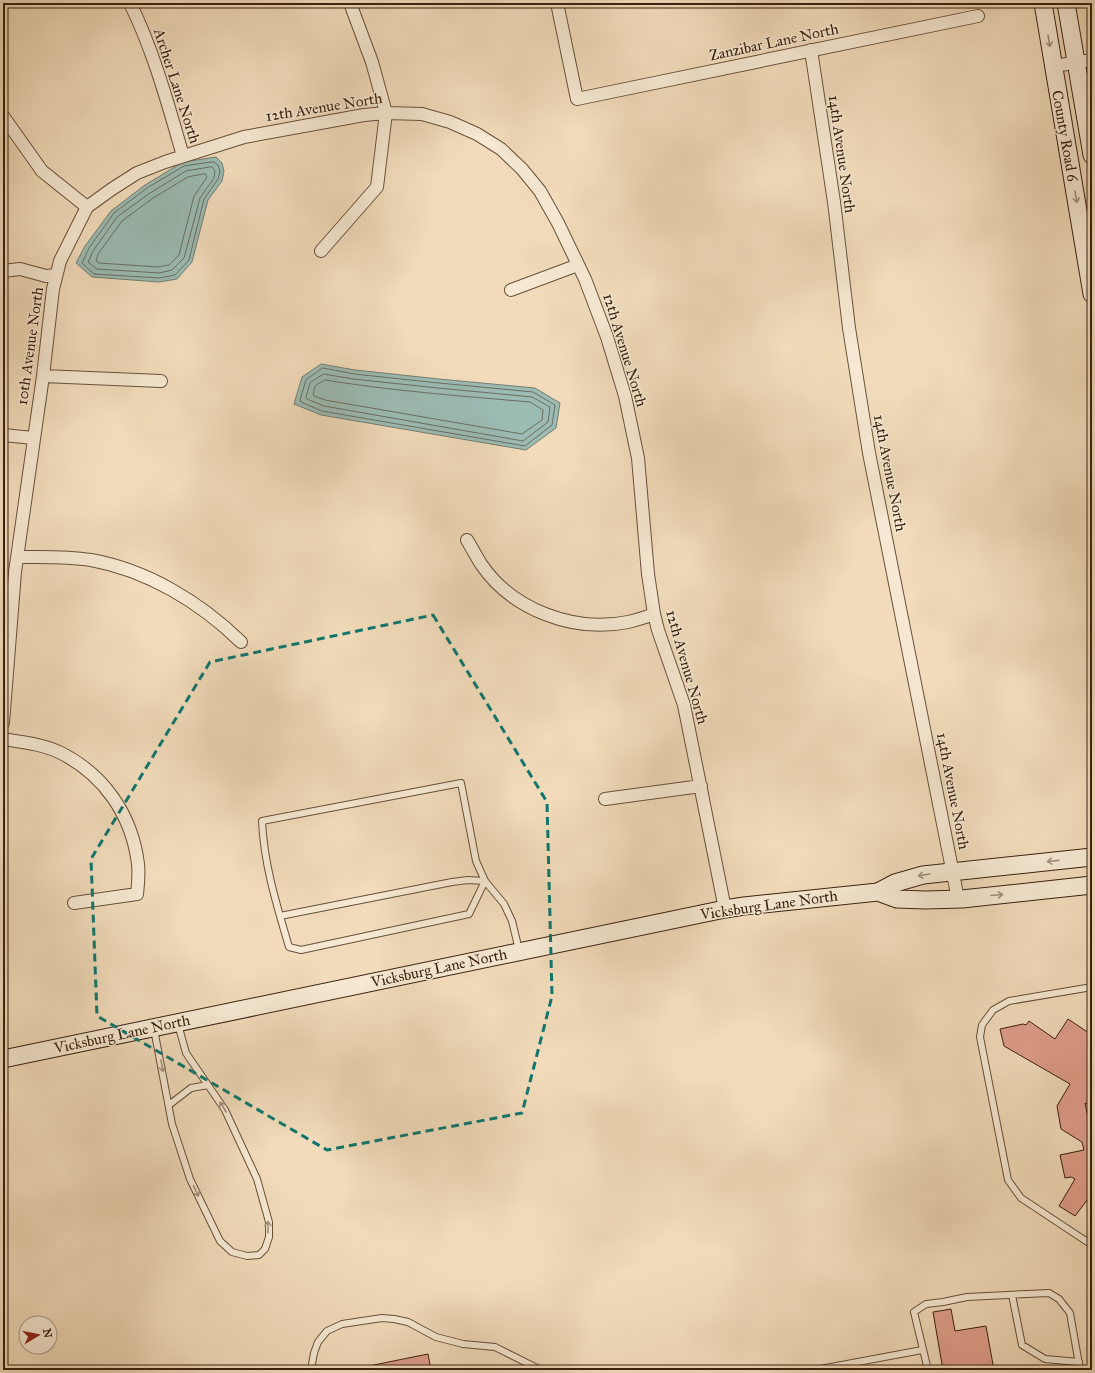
<svg xmlns="http://www.w3.org/2000/svg" width="1095" height="1373" font-family="'IM FELL Great Primer',serif">
<style>
.water{fill:#9bbbb3;stroke:#747d72}
.lines{fill:none;stroke-linecap:round;stroke-linejoin:round}
.shore{stroke:#6a6e62;stroke-width:1}
.building{fill:#df9e8b;stroke:#3a2110}
.lane-casing{stroke:#68503a;stroke-width:8}
.street-casing{stroke:#68503a;stroke-width:14}
.secondary-casing{stroke:#3a2110;stroke-width:19}
.lane{stroke:#f6e8d2;stroke-width:6}
.street{stroke:#f6e8d2;stroke-width:12}
.secondary{stroke:#f6e8d2;stroke-width:17}
.oneway{stroke:#a18e7b}
.marked{fill:none;stroke:#0f766e;stroke-width:3;stroke-dasharray:8 5;stroke-linejoin:round}
.labels{text-anchor:middle;dominant-baseline:central;stroke-width:3;stroke-linejoin:round;paint-order:stroke}
.street-label{font-size:15px;fill:#3a2110;stroke:#f6e8d2}
</style>
<rect width="100%" height="100%" fill="#f1dbba"/>
<filter id="stains"><feTurbulence type="fractalNoise" baseFrequency=".005" numOctaves="4"/><feColorMatrix values="0 0 0 0 .2 0 0 0 0 .09 0 0 0 0 .02 0 0 0 .5 -.17"/></filter>
<radialGradient id="worn" r=".72"><stop offset=".6" stop-color="#630" stop-opacity="0"/><stop offset="1" stop-color="#630" stop-opacity=".3"/></radialGradient>
<path class="water" d="M 216,157 L 222,163 L 224,171 L 222,181 L 208,200 L 192,262 L 177,279 L 159,282 L 92,277 L 76,263 L 85,246 L 111,211 L 145,185 L 183,162 Z
M 321,364 L 355,370 L 439,379 L 535,388 L 560,403 L 556,428 L 526,450 L 321,415 L 294,404 L 302,377 Z"/>
<g class="lines">
<path class="shore" d="M 214,162 L 218,165 L 220,171 L 218,179 L 204,199 L 189,260 L 175,275 L 159,278 L 94,274 L 82,263 L 89,248 L 114,213 L 147,188 L 184,166 Z
M 212,167 L 215,171 L 214,178 L 200,198 L 184,258 L 172,270 L 159,273 L 97,269 L 88,262 L 93,251 L 117,217 L 150,193 L 186,171 Z
M 205,174 L 207,177 L 194,196 L 179,255 L 169,265 L 158,267 L 99,263 L 96,261 L 98,254 L 122,221 L 153,198 L 188,177 Z
M 323,368 L 354,374 L 439,383 L 533,392 L 555,405 L 552,425 L 525,446 L 322,411 L 301,402 L 300,400 L 306,380 Z
M 324,374 L 353,379 L 438,388 L 532,397 L 550,407 L 548,422 L 523,441 L 324,406 L 307,399 L 306,397 L 310,383 Z
M 325,380 C 393,391 461,396 530,402 L 543,410 L 542,420 L 522,434 L 325,400 L 314,396 L 313,394 L 315,386 Z"/>
</g>
<path class="building" d="M 1068,1019 L 1092,1035 L 1092,1102 L 1090,1105 L 1085,1103 L 1092,1137 L 1092,1140 L 1089,1141 L 1091,1152 L 1092,1151 L 1092,1201 L 1088,1199 L 1075,1216 L 1059,1206 L 1075,1179 L 1071,1177 L 1065,1178 L 1060,1155 L 1084,1150 L 1082,1142 L 1061,1129 L 1057,1106 L 1070,1084 L 1004,1046 L 1000,1029 L 1023,1024 L 1026,1025 L 1029,1021 L 1055,1039 Z
M 951,1309 L 955,1331 L 986,1326 L 994,1370 L 943,1370 L 933,1312 Z
M 428,1354 L 431,1370 L 349,1370 Z"/>
<g class="lines">
<defs>
<path id="lane" d="M 280,916 L 452,882 L 468,880 L 485,881 L 469,914 L 301,950 L 289,947 C 277,906 264,865 262,821 L 461,783 L 476,861 L 485,881 L 504,904 L 512,921 L 519,950
M 1092,987 L 1009,1001 L 993,1010 L 982,1025 L 980,1037 L 1008,1180 L 1021,1198 L 1092,1245
M 154,1029 L 172,1124 L 190,1179 L 220,1241 L 232,1252 L 247,1256 L 259,1255 L 265,1249 L 269,1237 L 269,1222 L 257,1179 L 225,1110 L 186,1053 L 178,1024
M 169,1105 L 191,1088 L 208,1085
M 1012,1295 L 1022,1345 L 1045,1359 L 1079,1362
M 313,1370 L 312,1364 L 314,1353 L 318,1342 L 327,1331 L 342,1324 L 382,1318 L 394,1319 L 408,1322 L 436,1337 L 463,1344 L 495,1347 L 541,1370
M 815,1370 L 922,1350
M 928,1370 L 914,1312 L 926,1304 L 943,1302 L 967,1297 L 1049,1293 L 1059,1299 L 1070,1313 L 1080,1370"/>
<path id="street" d="M 130,3 C 154,52 168,104 183,156
M 557,3 L 577,99 L 978,16
M 811,50 L 834,202 L 849,328 L 869,453 L 958,899
M 1054,66 L 1092,60
M 3,116 L 42,171 L 87,207
M 321,251 L 377,187 L 386,113 L 372,62 L 350,3
M 3,271 L 20,269 L 46,276 L 56,275
M 511,290 L 578,265
M 43,376 L 161,381
M 3,435 L 34,438
M 467,540 C 472,548 476,556 481,564 C 512,610 574,633 628,622 C 637,620 646,617 654,614
M 18,557 C 42,557 66,556 91,560 C 147,570 200,602 241,642
M 3,723 L 15,572 L 43,376 L 53,289 L 60,261 L 87,207 L 112,189 L 137,173 L 165,162 L 244,137 L 364,115 L 386,113 L 422,114 L 450,122 L 477,134 L 501,149 L 522,169 L 540,191 L 558,223 L 585,279 L 607,337 L 625,396 L 638,458 L 648,574 L 654,614 L 658,630 L 684,705 L 725,909
M 3,739 C 22,742 42,744 59,752 C 104,774 132,815 138,864 C 139,874 138,885 137,894 L 74,903
M 605,799 L 701,786"/>
<path id="secondary" d="M 1043,3 L 1092,294
M 1066,3 L 1092,155
M 878,892 L 897,899 L 925,900 L 962,899 L 1092,885
M 3,1059 L 725,909 L 744,906 L 878,892 L 895,883 L 923,875 L 1092,857"/>
</defs>
<use href="#lane" class="lane-casing"/>
<use href="#street" class="street-casing"/>
<use href="#secondary" class="secondary-casing"/>
<use href="#lane" class="lane"/>
<use href="#street" class="street"/>
<use href="#secondary" class="secondary"/>
</g>
<defs><path id="oneway-shaft" d="M-6 0H5M1.5-3L5.5 0L1.5 3" fill="none" stroke-width="1.6" stroke-linecap="round" stroke-linejoin="round"/></defs>
<g class="oneway">
<use href="#oneway-shaft" transform="translate(1049 41) rotate(80)"/>
<use href="#oneway-shaft" transform="translate(1076 197) rotate(80)"/>
<use href="#oneway-shaft" transform="translate(1053 861) rotate(174)"/>
<use href="#oneway-shaft" transform="translate(924 875) rotate(171)"/>
<use href="#oneway-shaft" transform="translate(997 895) rotate(-5)"/>
<use href="#oneway-shaft" transform="translate(162 1066) rotate(80)"/>
<use href="#oneway-shaft" transform="translate(223 1107) rotate(-123)"/>
<use href="#oneway-shaft" transform="translate(196 1191) rotate(64)"/>
<use href="#oneway-shaft" transform="translate(268 1227) rotate(-91)"/>
</g>
<path class="marked" d="M 433,615 L 547,802 L 552,996 L 522,1113 L 327,1150 L 97,1016 L 91,859 L 210,662 Z"/>
<g class="labels">
<g class="street-label">
<text transform="translate(774 42) rotate(-12)">Zanzibar Lane North</text>
<text transform="translate(177 86) rotate(72)">Archer Lane North</text>
<text transform="translate(324 107) rotate(-9)">12th Avenue North</text>
<text transform="translate(1065 136) rotate(80)">County Road 6</text>
<text transform="translate(842 154) rotate(82)">14th Avenue North</text>
<text transform="translate(30 346) rotate(-82)">10th Avenue North</text>
<text transform="translate(625 350) rotate(73)">12th Avenue North</text>
<text transform="translate(890 473) rotate(79)">14th Avenue North</text>
<text transform="translate(687 667) rotate(74)">12th Avenue North</text>
<text transform="translate(953 791) rotate(79)">14th Avenue North</text>
<text transform="translate(769 905) rotate(-8)">Vicksburg Lane North</text>
<text transform="translate(439 968) rotate(-12)">Vicksburg Lane North</text>
<text transform="translate(122 1034) rotate(-12)">Vicksburg Lane North</text>
</g>
</g>
<rect width="1095" height="1373" fill="none" stroke="#f1dbba" stroke-width="16"/>
<rect x="4" y="4" width="1087" height="1365" fill="none" stroke="#3a2110" stroke-width="2"/>
<rect x="8" y="8" width="1079" height="1357" fill="none" stroke="#3a2110"/>
<g transform="translate(38 1335) rotate(80)"><circle r="19" fill="#f6e8d2" stroke="#ab9884"/>
<path d="M0-3L7 15L0 10L-7 15Z" fill="#8f2418"/>
<text y="-6" font-size="11" font-weight="bold" text-anchor="middle" fill="#3a2110">N</text>
</g>
<rect width="100%" height="100%" filter="url(#stains)"/>
<rect width="100%" height="100%" fill="url(#worn)"/>
</svg>
